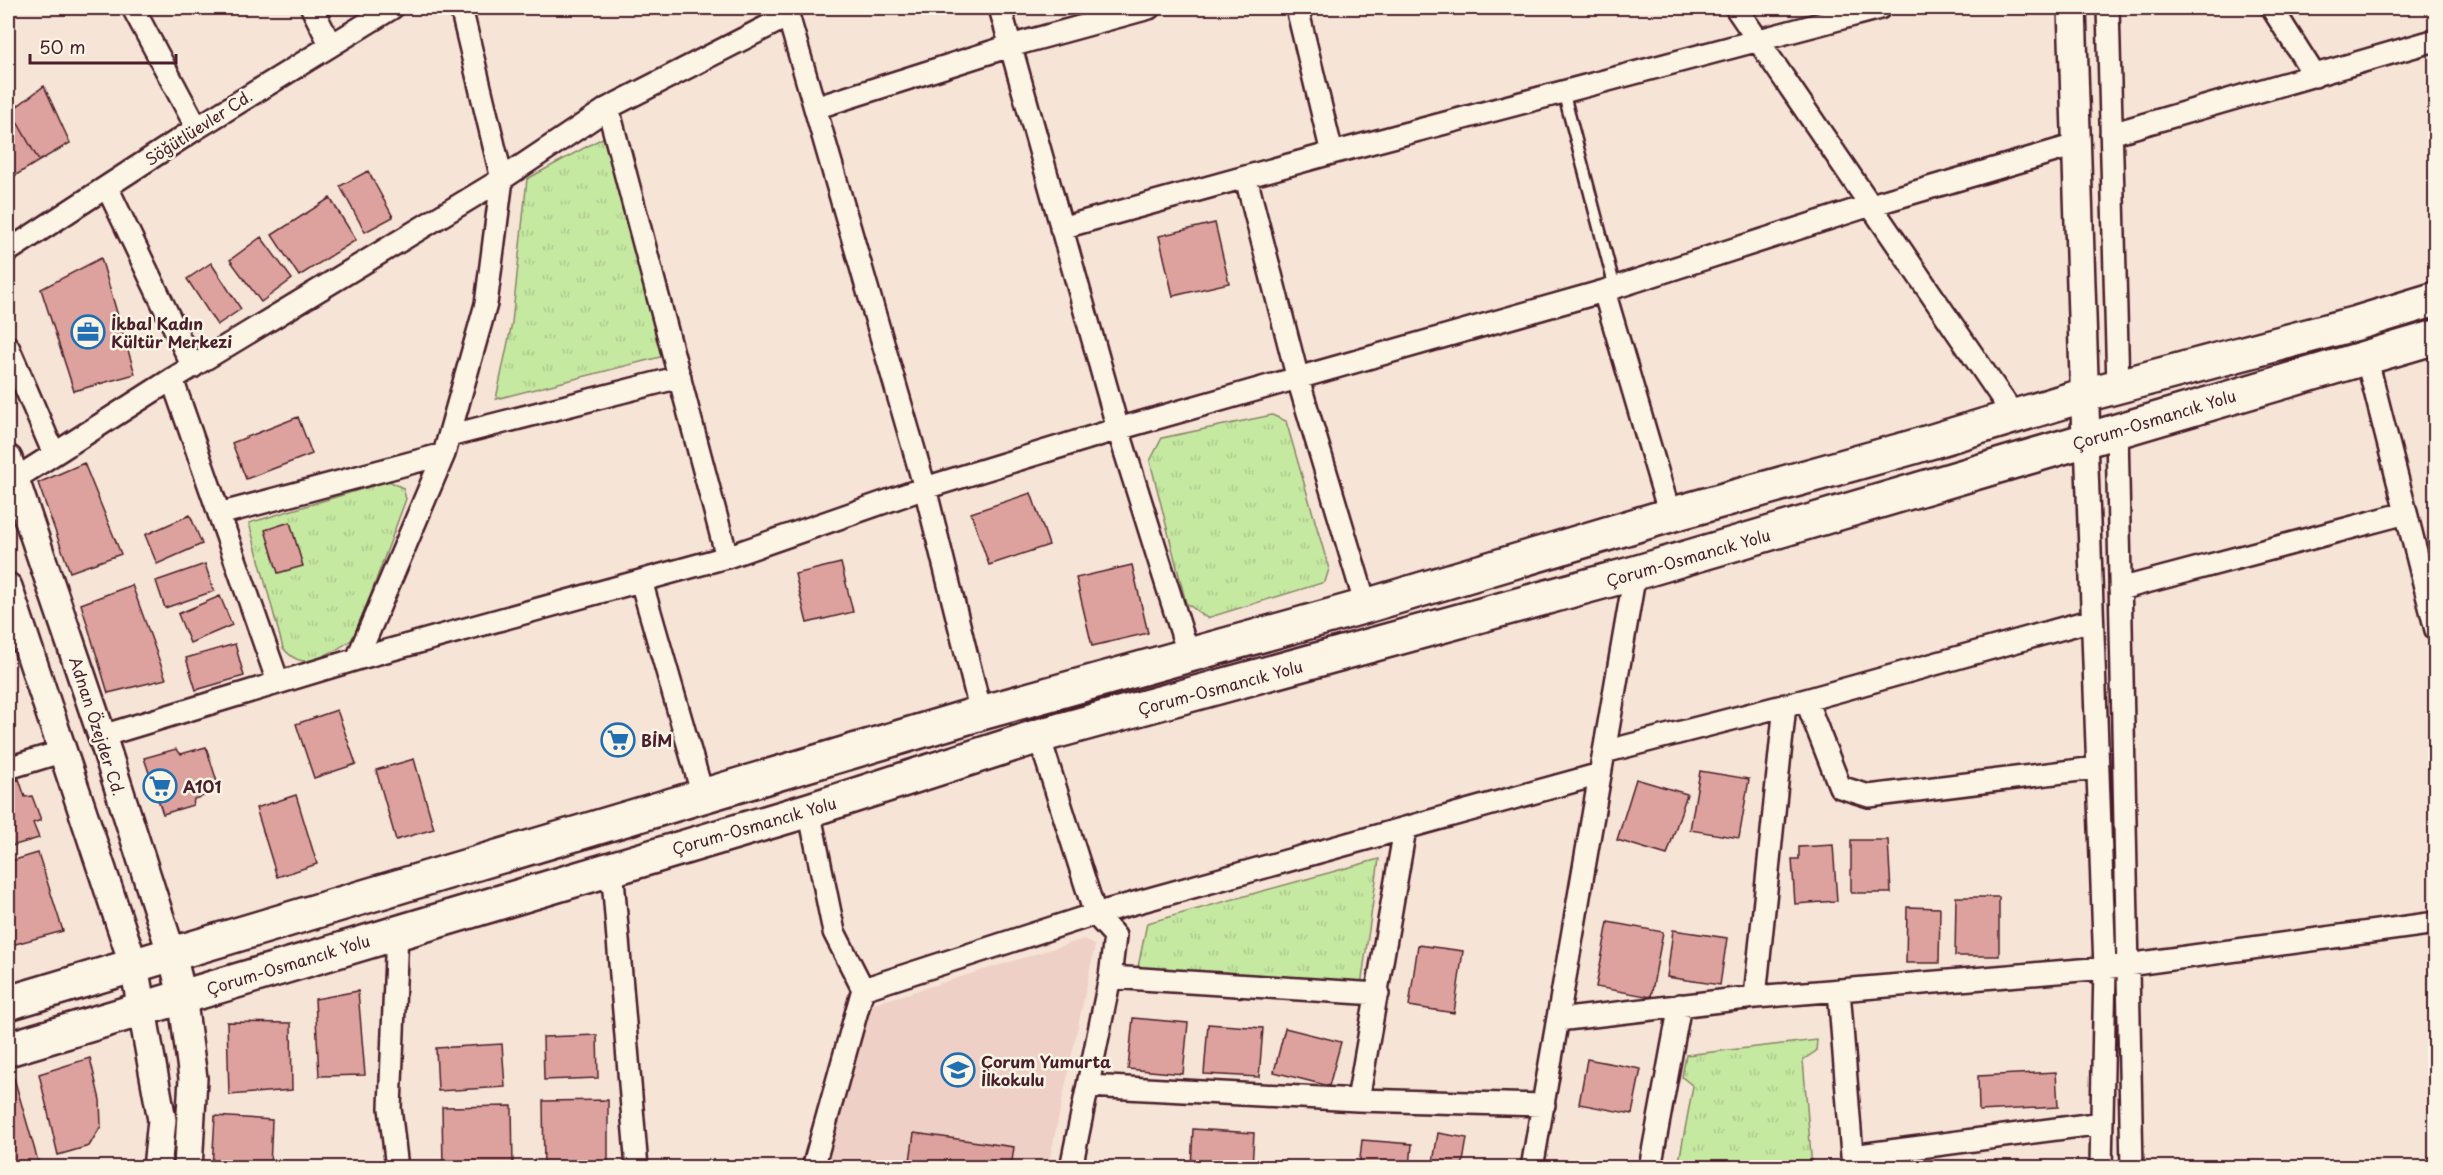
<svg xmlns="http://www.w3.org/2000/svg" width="2443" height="1175" font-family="'Playpen Sans',sans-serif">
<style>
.built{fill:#eed0c6}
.park{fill:url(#park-tufts);stroke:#888466;stroke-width:1.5}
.building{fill:#dda29d;stroke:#4a1f2b;stroke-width:1.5}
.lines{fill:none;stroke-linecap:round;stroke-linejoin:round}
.service-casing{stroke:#4a1f2b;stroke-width:15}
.minor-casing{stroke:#4a1f2b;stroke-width:26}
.tertiary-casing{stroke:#4a1f2b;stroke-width:32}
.trunk-casing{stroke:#4a1f2b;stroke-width:38}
.service{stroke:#fcf5e5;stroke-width:10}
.minor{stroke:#fcf5e5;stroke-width:21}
.tertiary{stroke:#fcf5e5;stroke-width:27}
.trunk{stroke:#fcf5e5;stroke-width:33}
.labels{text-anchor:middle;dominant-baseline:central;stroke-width:5;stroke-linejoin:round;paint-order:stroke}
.street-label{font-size:16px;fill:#4a1f2b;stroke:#fcf5e5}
.poi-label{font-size:16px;font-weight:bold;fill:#4a1f2b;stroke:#fcf5e5;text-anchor:start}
</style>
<defs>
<pattern id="park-tufts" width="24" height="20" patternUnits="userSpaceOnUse" patternTransform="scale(1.5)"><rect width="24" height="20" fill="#c6e9a2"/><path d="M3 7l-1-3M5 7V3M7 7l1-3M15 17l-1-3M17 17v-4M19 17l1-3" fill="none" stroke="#acc78c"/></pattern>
</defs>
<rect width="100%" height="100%" fill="#f6e4d7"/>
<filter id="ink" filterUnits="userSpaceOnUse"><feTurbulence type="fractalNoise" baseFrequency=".0167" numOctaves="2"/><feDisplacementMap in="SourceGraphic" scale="12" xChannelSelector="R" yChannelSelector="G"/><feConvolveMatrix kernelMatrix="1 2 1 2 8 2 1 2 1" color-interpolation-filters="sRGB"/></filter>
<g filter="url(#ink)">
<path class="built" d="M 1084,939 L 1095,946 L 1048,1167 L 825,1168 L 863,1012 L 870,1005 Z"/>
<path class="park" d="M 606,136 L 668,355 L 496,399 L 512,323 L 527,179 Z
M 1272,415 L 1286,421 L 1329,569 L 1325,582 L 1207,618 L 1186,603 L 1150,461 L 1162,438 Z
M 389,481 L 403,488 L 406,499 L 355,637 C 344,646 317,662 303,661 C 295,660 288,654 283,648 L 249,523 Z
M 1379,859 L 1361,986 L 1137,972 L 1147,923 Z
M 1817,1040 L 1816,1051 L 1803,1060 L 1812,1167 L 1678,1167 L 1693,1086 L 1682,1077 L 1686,1055 Z"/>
<path class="building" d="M 44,86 L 70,143 L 39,161 L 11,111 Z
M 11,111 L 39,161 L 8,180 L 8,114 Z
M 368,171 L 393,217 L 365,232 L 340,186 Z
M 330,198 L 356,240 L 299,276 L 272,235 Z
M 1215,223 L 1229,283 L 1173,296 L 1159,236 Z
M 261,237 L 292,279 L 261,302 L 230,260 Z
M 101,258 L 135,374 L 74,391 L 41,289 Z
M 211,263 L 241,309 L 217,325 L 187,279 Z
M 298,417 L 312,454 L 246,479 L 232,443 Z
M 84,463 L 121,554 L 70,572 L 38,483 Z
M 1031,493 L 1049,545 L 989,565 L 971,513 Z
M 190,515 L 202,544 L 157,564 L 145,535 Z
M 290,522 L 303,566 L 278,573 L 265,530 Z
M 841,563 L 853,612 L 807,623 L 795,574 Z
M 205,564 L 214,591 L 165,608 L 156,581 Z
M 1132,565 L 1148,633 L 1092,646 L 1076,578 Z
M 132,585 L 166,679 L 108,693 L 81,604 Z
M 220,596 L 232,625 L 190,643 L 178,614 Z
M 235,644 L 244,676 L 196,690 L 186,658 Z
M 337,710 L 356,764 L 314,778 L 296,724 Z
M 206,747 L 220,791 L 194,799 L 193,805 L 163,814 L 144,758 L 176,749 L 181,754 Z
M 414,759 L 434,829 L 396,840 L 376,770 Z
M 1700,771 L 1749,779 L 1739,838 L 1690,830 Z
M 19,779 L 25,797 L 32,796 L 41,820 L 33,823 L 39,838 L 8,847 L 8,783 Z
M 1636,779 L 1687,794 L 1667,855 L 1617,840 Z
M 296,795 L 317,864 L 277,877 L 256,808 Z
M 1851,840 L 1888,840 L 1891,893 L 1851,893 Z
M 1833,845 L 1837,901 L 1795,904 L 1792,859 L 1799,859 L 1799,847 Z
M 38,853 L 63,931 L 8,946 L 8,862 Z
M 1956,897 L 1999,897 L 1999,956 L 1955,956 Z
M 1907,907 L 1940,908 L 1939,963 L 1906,963 Z
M 1608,922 L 1663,932 L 1651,997 L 1596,987 Z
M 1673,930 L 1727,938 L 1720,985 L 1667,977 Z
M 1418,945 L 1463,951 L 1454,1013 L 1409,1006 Z
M 358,991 L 365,1075 L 319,1076 L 315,999 Z
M 1133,1018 L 1188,1023 L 1183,1074 L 1128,1069 Z
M 227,1022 L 291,1023 L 292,1090 L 229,1095 Z
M 1208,1024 L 1263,1028 L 1259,1077 L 1204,1074 Z
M 1285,1028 L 1341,1042 L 1329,1086 L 1274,1072 Z
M 597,1035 L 598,1078 L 544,1080 L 543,1037 Z
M 502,1044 L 505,1087 L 438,1091 L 436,1048 Z
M 90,1058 L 100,1100 L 101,1126 L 89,1146 L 58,1155 L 39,1074 Z
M 1587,1059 L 1641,1069 L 1632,1114 L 1579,1104 Z
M 2056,1072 L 2058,1107 L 1979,1111 L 1978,1076 Z
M 14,1078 L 40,1168 L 8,1168 L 8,1080 Z
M 608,1100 L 608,1168 L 544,1168 L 543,1101 Z
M 512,1106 L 513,1168 L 443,1168 L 442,1107 Z
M 215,1116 L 272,1120 L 270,1168 L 212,1168 Z
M 1193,1129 L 1254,1133 L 1252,1168 L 1191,1168 Z
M 914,1133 L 1014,1147 L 1011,1168 L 909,1168 Z
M 1438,1133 L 1467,1138 L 1462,1168 L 1432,1168 Z
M 1362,1140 L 1412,1144 L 1410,1168 L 1359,1168 Z"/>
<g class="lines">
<defs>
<path id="service" d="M 1563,91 L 1615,288"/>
<path id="minor" d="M 133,8 L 197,128
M 312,8 L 330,44
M 786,8 L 925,488 L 981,713
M 1000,8 L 1118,429 L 1189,656
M 1297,8 L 1332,153
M 1736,8 L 2015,417
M 2108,8 L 2118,387
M 2272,8 L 2315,76
M 608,108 L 727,557
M 815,108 L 1010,46 L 1149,8
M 2111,134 L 2436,40
M 1246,178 L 1298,379 L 1366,606
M 107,187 L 193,367
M 1061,228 L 1332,153 L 1880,8
M 8,251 L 197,128 L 392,8
M 1604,291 L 1670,515
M 8,347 L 54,454
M 2366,356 L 2436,630
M 172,379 L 278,682
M 2117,430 L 2132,1168
M 449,436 L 680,377
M 2086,439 L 2105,968 L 2101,1168
M 15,479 L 172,379 L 502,179 L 608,108 L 788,16
M 219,514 L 444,454
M 641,581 L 703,796
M 2120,589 L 2406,513
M 357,659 L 444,454 L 486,304 L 502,179 L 461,8
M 1806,700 L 1840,787 L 1869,796 L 2096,768
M 102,736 L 357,659 L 727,557 L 925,488 L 1118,429 L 1604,291 L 1871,205 L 2079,144
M 1039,736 L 1095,914 L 1115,936 L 1110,977 L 1071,1168
M 1604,752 L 1806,700 L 2092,620
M 8,768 L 64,751
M 809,810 L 834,932 L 863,989 L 813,1168
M 612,867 L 637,1168
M 1110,977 L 1378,994
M 863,989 L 1095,914 L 1600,774
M 1839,990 L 1853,1168
M 1755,997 L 1785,705
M 1558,1020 L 1755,997 L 2105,968 L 2436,923
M 1088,1086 L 1358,1100 L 1544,1105
M 1358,1100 L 1405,829
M 1852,1156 L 2102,1123
M 397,1168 L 390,1108 L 397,931
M 1532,1168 L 1635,573
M 1650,1168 L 1680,1005"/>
<path id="tertiary" d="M 2072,8 L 2086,439
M 8,459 L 102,736 L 172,955 L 182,995 L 193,1078 L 188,1168
M 8,587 L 134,966 L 162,1120 L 157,1168"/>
<path id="trunk" d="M 8,1003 L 981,713 L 1366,606 L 1670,515 L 1913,447 L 2085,395 L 2357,323 L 2436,299
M 8,1049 L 809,810 L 1039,736 L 1635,573 L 2436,337"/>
</defs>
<use href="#service" class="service-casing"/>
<use href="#minor" class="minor-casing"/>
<use href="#tertiary" class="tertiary-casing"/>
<use href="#trunk" class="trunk-casing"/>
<use href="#service" class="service"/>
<use href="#minor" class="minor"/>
<use href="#tertiary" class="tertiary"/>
<use href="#trunk" class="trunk"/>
</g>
</g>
<defs>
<symbol id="office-ring" viewBox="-11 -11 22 22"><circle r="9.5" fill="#fcf5e5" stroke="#1f6fb2" stroke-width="1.5"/><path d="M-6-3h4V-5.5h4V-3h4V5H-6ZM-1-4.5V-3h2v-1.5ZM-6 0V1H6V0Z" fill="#1f6fb2"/></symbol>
<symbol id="supermarket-ring" viewBox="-11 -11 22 22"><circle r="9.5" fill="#fcf5e5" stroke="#1f6fb2" stroke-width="1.5"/><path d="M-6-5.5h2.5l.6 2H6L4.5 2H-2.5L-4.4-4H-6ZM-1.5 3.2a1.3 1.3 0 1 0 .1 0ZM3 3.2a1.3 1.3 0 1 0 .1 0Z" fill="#1f6fb2"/></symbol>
<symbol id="school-ring" viewBox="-11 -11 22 22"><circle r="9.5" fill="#fcf5e5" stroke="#1f6fb2" stroke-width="1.5"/><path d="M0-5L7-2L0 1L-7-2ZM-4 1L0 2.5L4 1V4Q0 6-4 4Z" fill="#1f6fb2"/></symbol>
</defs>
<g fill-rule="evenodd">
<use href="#office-ring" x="69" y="313" width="38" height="38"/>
<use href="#supermarket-ring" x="599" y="721" width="38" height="38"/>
<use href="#supermarket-ring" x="141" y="767" width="38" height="38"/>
<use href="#school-ring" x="939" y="1051" width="38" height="38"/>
</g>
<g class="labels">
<g class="street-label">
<text transform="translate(198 127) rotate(-33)">Söğütlüevler Cd.</text>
<text transform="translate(2154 419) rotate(-17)">Çorum-Osmancık Yolu</text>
<text transform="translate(1688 557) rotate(-16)">Çorum-Osmancık Yolu</text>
<text transform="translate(1220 687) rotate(-15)">Çorum-Osmancık Yolu</text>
<text transform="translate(98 726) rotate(72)">Adnan Özejder Cd.</text>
<text transform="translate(754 825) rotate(-16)">Çorum-Osmancık Yolu</text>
<text transform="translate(288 964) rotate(-17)">Çorum-Osmancık Yolu</text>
</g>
<g class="poi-label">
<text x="111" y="323">İkbal Kadın<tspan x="111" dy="18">Kültür Merkezi</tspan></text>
<text x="641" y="740">BİM</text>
<text x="183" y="786">A101</text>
<text x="981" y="1061">Çorum Yumurta<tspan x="981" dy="18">İlkokulu</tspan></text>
</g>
</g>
<rect width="2443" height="1175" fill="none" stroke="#fcf5e5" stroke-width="30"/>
<rect x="15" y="15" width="2413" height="1145" fill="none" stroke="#4a1f2b" stroke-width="2" filter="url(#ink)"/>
<path d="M30 54v9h146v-9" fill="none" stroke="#4a1f2b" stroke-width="3"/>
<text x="39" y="54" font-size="18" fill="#4a1f2b" stroke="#fcf5e5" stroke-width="4.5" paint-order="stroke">50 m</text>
</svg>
